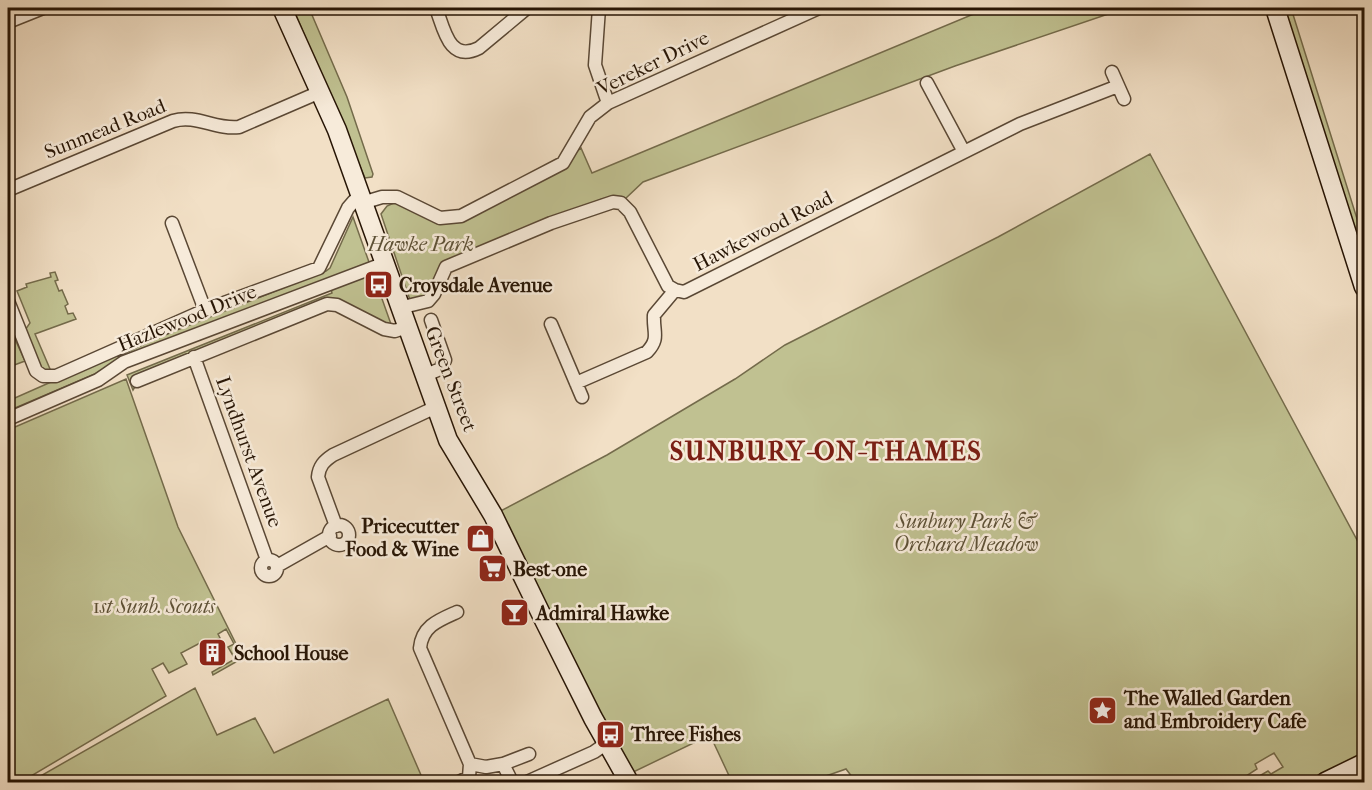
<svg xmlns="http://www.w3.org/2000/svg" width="1372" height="790" font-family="'IM FELL French Canon',serif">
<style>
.green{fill:#c0c191;stroke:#746b4b;stroke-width:1.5}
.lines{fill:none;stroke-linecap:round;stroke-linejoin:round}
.street-casing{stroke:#5a4835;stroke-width:15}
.secondary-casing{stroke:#271505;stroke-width:21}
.street{stroke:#f7ebda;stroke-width:12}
.secondary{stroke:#f7ebda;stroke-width:18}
.labels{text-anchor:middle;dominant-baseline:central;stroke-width:5;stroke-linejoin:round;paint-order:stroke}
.street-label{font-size:20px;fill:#271505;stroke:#f7ebda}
.park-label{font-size:20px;font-style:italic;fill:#5d5136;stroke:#f7ebda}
.poi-label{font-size:20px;font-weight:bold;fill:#271505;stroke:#f7ebda;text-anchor:start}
.district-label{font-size:26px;font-weight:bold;letter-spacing:1.5px;fill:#7a1f14;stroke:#f7ebda}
</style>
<rect width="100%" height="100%" fill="#f2e0c6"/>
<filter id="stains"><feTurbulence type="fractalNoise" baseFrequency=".00333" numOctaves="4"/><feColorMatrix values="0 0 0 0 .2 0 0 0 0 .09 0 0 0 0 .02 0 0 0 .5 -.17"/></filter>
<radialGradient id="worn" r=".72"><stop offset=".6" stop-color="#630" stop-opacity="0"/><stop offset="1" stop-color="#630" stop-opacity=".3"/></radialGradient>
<path class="green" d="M 293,8 L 309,8 L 347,97 L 373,174 L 372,177 L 365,178 Z
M 988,8 L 1126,8 L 955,66 L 643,182 L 625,199 L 612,197 L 602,199 L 446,261 L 427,298 L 410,300 L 381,214 L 387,206 L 396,202 C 417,212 438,225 461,221 L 575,153 L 581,148 L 592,173 Z
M 1284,8 L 1291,8 L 1364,241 L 1364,260 Z
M 1150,154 L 1364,553 L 1364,763 L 1325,782 L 1266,782 L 1261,775 L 1268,771 L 1271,774 L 1283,767 L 1274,753 L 1255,764 L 1257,769 L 1237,782 L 856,782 L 846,769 L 809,782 L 732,782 L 710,735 L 625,776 L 493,515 L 607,455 L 735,379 L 785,345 L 998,237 Z
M 353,217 L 392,327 L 338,302 L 141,377 L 133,390 L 127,375 L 332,293 L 329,279 L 121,358 L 95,374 L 8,411 L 8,401 L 94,363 L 326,271 L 330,268 Z
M 55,272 L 58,280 L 55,281 L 59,291 L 62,290 L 68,304 L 65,306 L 68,314 L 73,313 L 76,319 L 35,334 L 50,369 L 46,371 L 38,366 L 25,330 L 30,323 L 17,291 L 27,287 L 26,284 L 51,277 L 50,273 Z
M 8,332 L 14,337 L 25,361 L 9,367 L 8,362 Z
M 126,379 L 178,527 L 243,658 L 213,675 L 212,672 L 235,659 L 228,647 L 234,644 L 226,629 L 218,634 L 220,638 L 203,647 L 200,643 L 181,653 L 187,664 L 169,673 L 163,663 L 152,669 L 166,696 L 21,782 L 8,782 L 8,430 Z
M 195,688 L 217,735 L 255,718 L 274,753 L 388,699 L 424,782 L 30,782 Z"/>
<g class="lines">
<defs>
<path id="street" d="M 436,8 C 444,29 449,63 479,48 L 527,8
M 599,8 L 595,65 L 608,103
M 8,22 L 43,8
M 1112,72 L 1124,99
M 927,83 L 964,152
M 8,190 L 173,121 C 196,114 216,130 239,127 L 320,92
M 362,203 L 382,197 L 397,197 L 440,218 L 461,216 L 563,163 L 590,117 L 608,103 L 819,8
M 172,223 L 205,310
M 8,301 L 36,371 L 43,376 L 56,376 L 205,310 L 319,268 L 348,208 L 354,201 L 361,199
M 399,308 L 428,301 L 434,294 L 446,267 L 551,223 L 613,202 L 621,203 L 630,212 L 668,286 L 675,290 L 684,292 L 1020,124 L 1118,86
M 551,324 L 582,397
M 194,357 L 267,560
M 424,376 L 440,369 L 445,360 L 431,320
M 137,381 L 327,304 L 337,305 L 384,329 L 395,331 L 407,327
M 576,383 L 647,352 C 660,338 653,333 654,315 L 675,290
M 8,419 L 98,380 L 124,362 L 385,263
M329 535a10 10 0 1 1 20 0a10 10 0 1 1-20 0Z
M 336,526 L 318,477 C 319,466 324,461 333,455 L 436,407
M261 568a8 8 0 1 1 16 0a8 8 0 1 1-16 0Z
M 277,566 L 330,536
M 457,612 C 439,620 422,626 420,648 L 470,764 L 486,767 L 503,764
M 459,782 L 469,777 L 470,764
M 512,782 L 503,764 L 529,754
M 527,782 L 594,752 L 607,743"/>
<path id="secondary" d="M 282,8 L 337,130 L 448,440 L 493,515 L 544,620 L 593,718 L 629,782
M 1275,8 L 1364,287
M 1325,782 L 1364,763"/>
</defs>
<use href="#street" class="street-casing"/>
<use href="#secondary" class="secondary-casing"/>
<use href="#street" class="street"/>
<use href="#secondary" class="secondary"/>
</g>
<defs>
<symbol id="bus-square" viewBox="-11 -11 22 22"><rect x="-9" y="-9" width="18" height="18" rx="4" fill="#8f2418" stroke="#f7ebda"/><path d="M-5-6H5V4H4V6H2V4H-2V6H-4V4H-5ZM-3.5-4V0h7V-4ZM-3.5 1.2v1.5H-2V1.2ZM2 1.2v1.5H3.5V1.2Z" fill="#fff"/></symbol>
<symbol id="shop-square" viewBox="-11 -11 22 22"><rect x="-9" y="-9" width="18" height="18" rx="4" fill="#8f2418" stroke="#f7ebda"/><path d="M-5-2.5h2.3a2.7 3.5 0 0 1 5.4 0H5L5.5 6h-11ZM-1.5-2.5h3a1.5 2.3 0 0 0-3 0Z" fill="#fff"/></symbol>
<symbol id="supermarket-square" viewBox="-11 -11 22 22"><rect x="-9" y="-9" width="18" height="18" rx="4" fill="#8f2418" stroke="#f7ebda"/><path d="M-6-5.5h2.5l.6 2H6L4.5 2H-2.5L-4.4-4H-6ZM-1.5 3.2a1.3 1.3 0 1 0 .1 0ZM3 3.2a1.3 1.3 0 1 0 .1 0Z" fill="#fff"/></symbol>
<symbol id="bar-square" viewBox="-11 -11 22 22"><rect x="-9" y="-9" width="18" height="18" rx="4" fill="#8f2418" stroke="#f7ebda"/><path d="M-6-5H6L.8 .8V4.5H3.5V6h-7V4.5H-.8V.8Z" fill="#fff"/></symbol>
<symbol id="building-square" viewBox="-11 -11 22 22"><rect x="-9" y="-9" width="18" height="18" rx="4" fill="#8f2418" stroke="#f7ebda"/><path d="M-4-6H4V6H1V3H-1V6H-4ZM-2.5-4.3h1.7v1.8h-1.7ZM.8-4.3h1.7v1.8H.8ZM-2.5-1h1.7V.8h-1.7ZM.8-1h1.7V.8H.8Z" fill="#fff"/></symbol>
<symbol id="sight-square" viewBox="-11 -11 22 22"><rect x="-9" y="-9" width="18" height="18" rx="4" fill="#8f2418" stroke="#f7ebda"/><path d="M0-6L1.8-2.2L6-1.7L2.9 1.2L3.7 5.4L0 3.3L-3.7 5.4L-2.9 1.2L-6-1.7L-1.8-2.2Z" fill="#fff"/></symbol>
</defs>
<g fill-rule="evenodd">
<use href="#bus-square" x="362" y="268" width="33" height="33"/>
<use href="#shop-square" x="464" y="522" width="33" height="33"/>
<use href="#supermarket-square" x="476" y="552" width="33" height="33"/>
<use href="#bar-square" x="498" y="596" width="33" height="33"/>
<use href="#building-square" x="196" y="636" width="33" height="33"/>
<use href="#sight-square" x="1086" y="694" width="33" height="33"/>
<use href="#bus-square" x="594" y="718" width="33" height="33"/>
</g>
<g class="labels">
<g class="street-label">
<text transform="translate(653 63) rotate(-26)">Vereker Drive</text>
<text transform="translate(105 129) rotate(-22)">Sunmead Road</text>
<text transform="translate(763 231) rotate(-27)">Hawkewood Road</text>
<text transform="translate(187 318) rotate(-22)">Hazlewood Drive</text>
<text transform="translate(451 379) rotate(69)">Green Street</text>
<text transform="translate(249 452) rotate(70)">Lyndhurst Avenue</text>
</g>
<g class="park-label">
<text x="421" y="244">Hawke Park</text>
<text x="966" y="521">Sunbury Park &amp;<tspan x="966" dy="23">Orchard Meadow</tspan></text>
<text x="154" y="606">1st Sunb. Scouts</text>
</g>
<g class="poi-label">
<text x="399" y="285">Croysdale Avenue</text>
<text x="459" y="526" text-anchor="end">Pricecutter<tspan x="459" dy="23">Food &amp; Wine</tspan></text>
<text x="513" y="569">Best-one</text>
<text x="536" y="613">Admiral Hawke</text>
<text x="234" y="653">School House</text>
<text x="1124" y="698">The Walled Garden<tspan x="1124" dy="23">and Embroidery Cafe</tspan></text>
<text x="631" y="734">Three Fishes</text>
</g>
<g class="district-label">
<text x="826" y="451">SUNBURY-ON-THAMES</text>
</g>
</g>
<rect width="1372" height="790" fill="none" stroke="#f2e0c6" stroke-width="30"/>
<rect x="9" y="9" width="1354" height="772" fill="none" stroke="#271505" stroke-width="3"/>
<rect x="15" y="15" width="1342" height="760" fill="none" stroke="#271505" stroke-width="1.5"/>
<rect width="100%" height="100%" filter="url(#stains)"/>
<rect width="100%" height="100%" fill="url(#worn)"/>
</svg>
